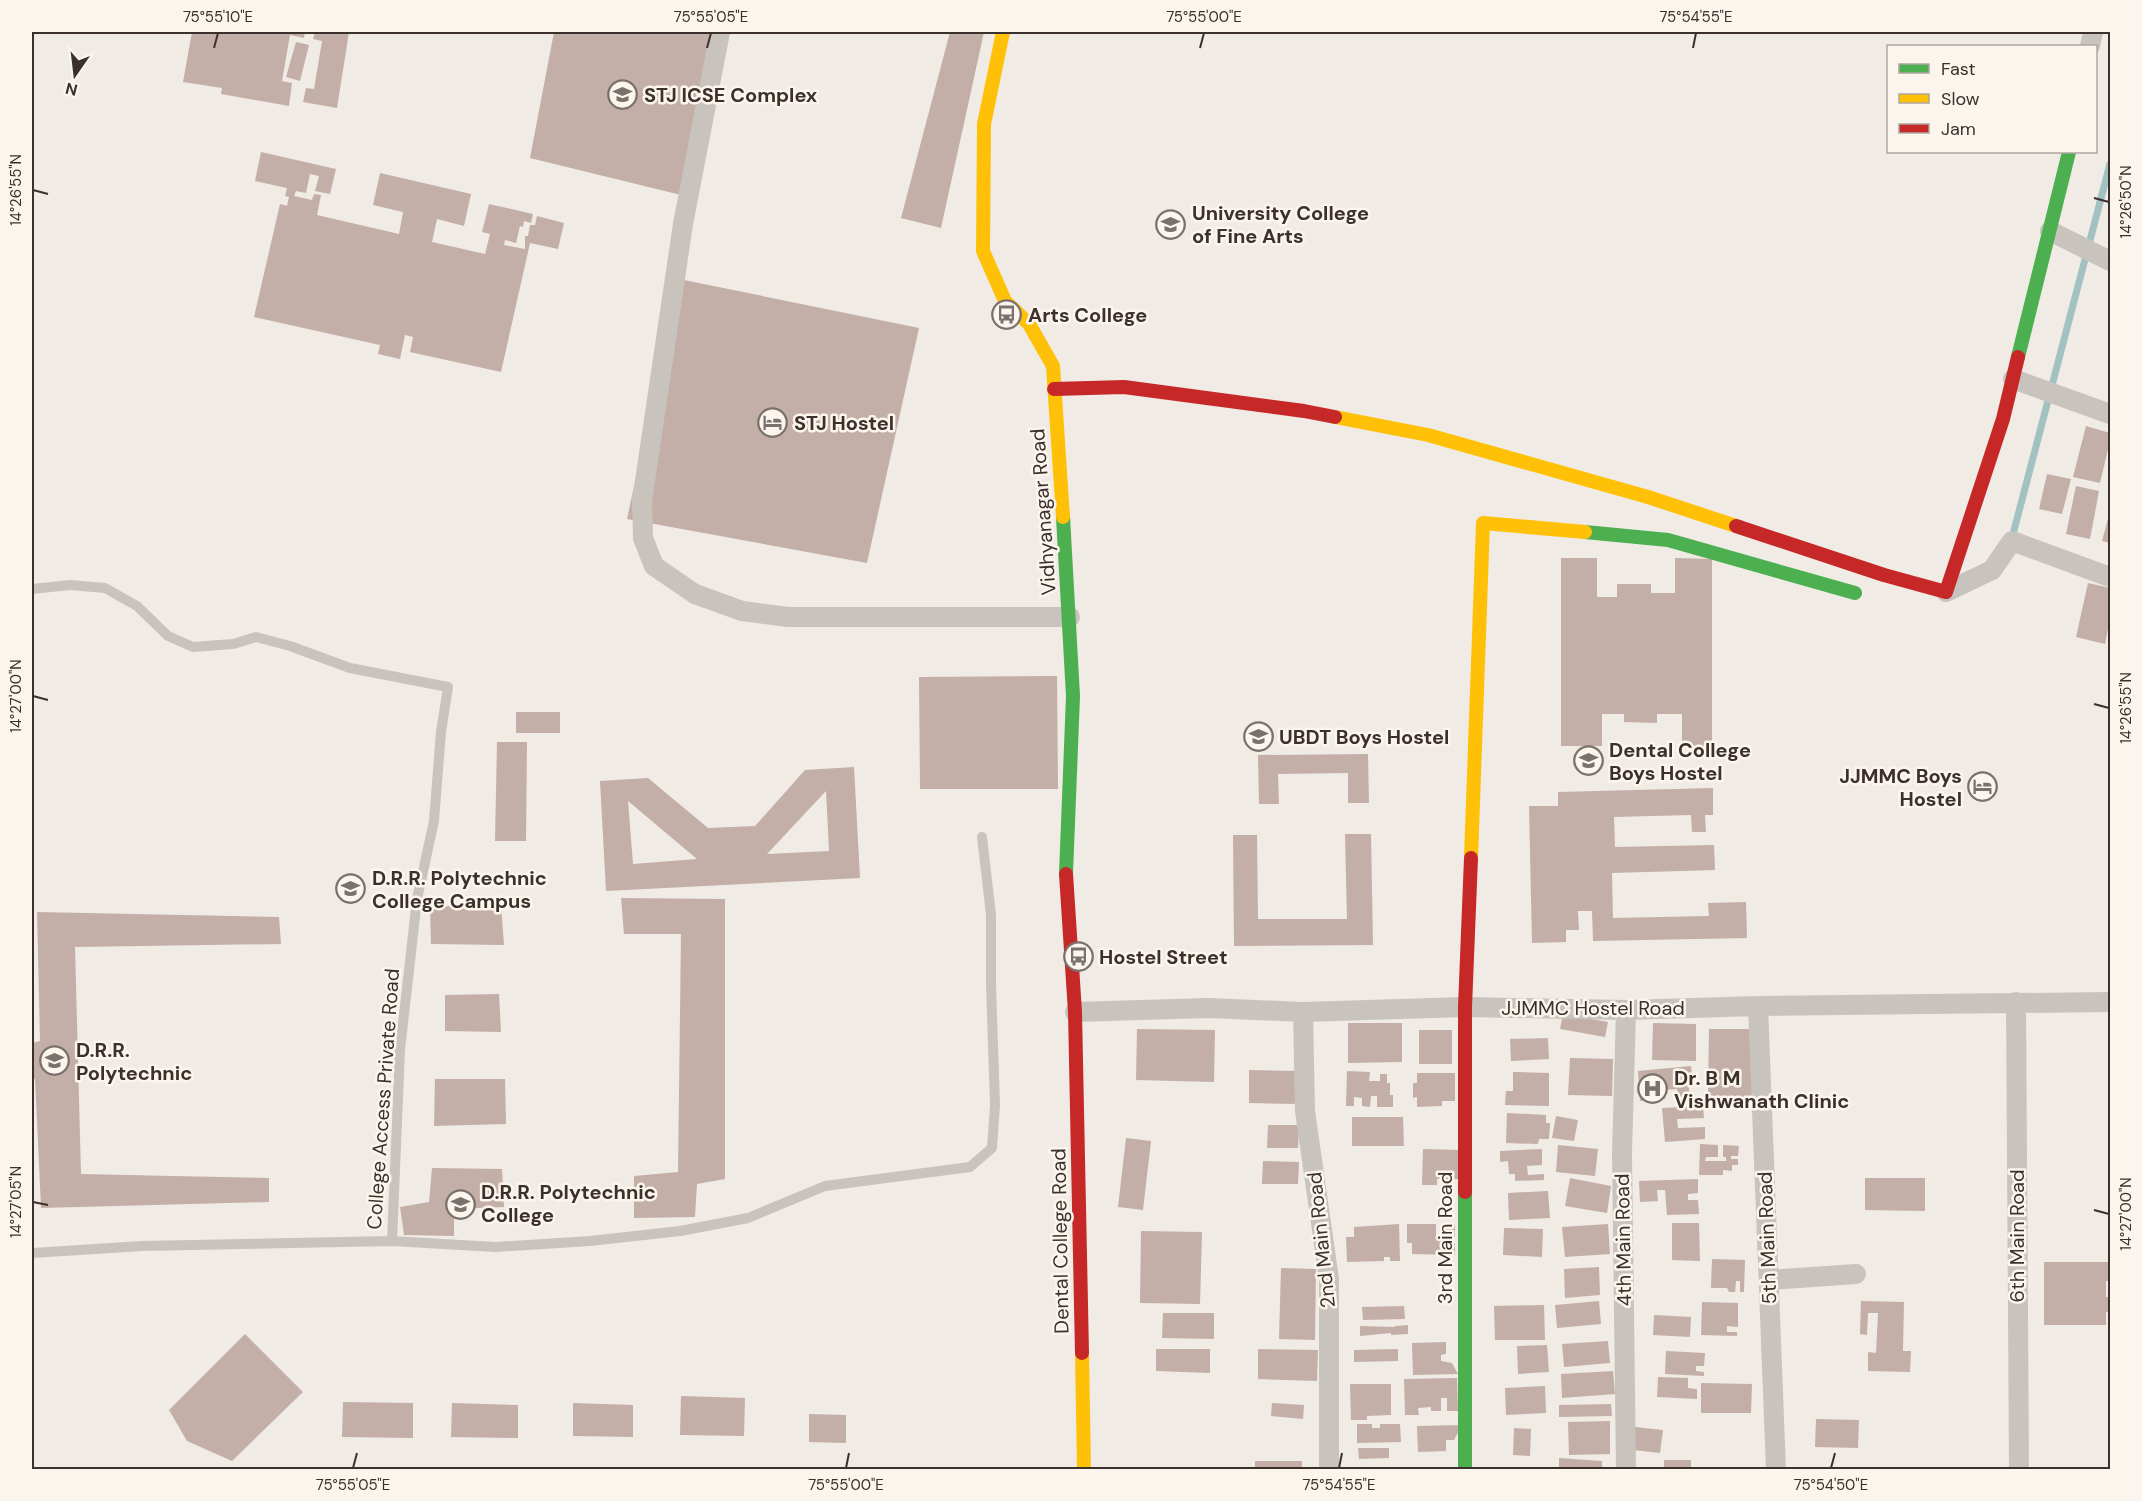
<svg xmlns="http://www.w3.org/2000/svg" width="2142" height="1501" font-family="'DM Sans',sans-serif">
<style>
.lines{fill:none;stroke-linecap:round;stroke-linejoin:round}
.stream{stroke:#a1c2c1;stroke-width:7}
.building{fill:#c3afa7;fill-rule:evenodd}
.lane{stroke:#c9c3be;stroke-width:10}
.street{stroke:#c9c3be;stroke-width:20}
.fast{stroke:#4caf50;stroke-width:14}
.slow{stroke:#ffc107;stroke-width:14}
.jam{stroke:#c62828;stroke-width:14}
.ticks{fill:none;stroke:#3b302b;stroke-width:2}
.labels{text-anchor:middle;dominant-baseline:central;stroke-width:5;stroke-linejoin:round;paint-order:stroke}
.poi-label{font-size:20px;font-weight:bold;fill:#3b302b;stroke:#fbf5ee;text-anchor:start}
.street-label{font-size:20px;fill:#3b302b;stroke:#fbf5ee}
.neatline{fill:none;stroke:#3b302b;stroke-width:2}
.ticks-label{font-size:15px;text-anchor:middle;fill:#3b302b}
</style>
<rect width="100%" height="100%" fill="#f0ebe5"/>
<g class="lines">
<path class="stream" d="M 2012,538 L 2110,164"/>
</g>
<path class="building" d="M 192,32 L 305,32 L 304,38 L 290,35 L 282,81 L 292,83 L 289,106 L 221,94 L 222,88 L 183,82 Z
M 315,32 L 349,32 L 337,108 L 303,102 L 306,88 L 314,89 L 322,41 L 313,39 Z
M 554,32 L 714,32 L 685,196 L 530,158 Z
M 950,32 L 984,32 L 941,228 L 901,218 Z
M 296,42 L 309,45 L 300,81 L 286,77 Z
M 261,152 L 336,169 L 330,194 L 315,191 L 319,176 L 310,174 L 306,193 L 296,191 L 294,196 L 312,200 L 314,194 L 321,195 L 317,215 L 399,234 L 403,212 L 373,205 L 380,173 L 471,194 L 464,226 L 437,219 L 432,242 L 485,254 L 490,234 L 482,232 L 489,204 L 533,214 L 531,223 L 524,221 L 523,227 L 520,226 L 516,243 L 505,240 L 504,245 L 525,249 L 525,236 L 528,236 L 530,225 L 535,225 L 537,216 L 564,223 L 558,249 L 530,243 L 501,372 L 410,352 L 413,337 L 405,335 L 400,359 L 378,354 L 380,345 L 254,317 L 280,204 L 287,206 L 289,197 L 285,196 L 287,188 L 255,181 Z
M 679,279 L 919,328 L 867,563 L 627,519 Z
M 2086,426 L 2110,433 L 2110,441 L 2100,483 L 2073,477 Z
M 2047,474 L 2071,479 L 2062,514 L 2039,509 Z
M 2076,486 L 2099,491 L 2090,539 L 2066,534 Z
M 2110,511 L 2110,543 L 2102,541 Z
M 1561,558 L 1597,558 L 1597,597 L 1617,597 L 1617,584 L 1651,584 L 1651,593 L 1675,593 L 1675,558 L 1712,559 L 1712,746 L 1682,746 L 1682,714 L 1657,714 L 1657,723 L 1624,722 L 1624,714 L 1602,714 L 1602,746 L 1561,746 Z
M 2088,583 L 2110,588 L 2110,619 L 2105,644 L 2076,637 Z
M 1057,676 L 1058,789 L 920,789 L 919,677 Z
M 516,712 L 560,712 L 560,733 L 516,733 Z
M 497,742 L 527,742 L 526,841 L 495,841 Z
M 1368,754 L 1369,803 L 1348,803 L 1348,773 L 1278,774 L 1279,804 L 1259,804 L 1258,755 Z
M 854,767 L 860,878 L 606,891 L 600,781 L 648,778 L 708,828 L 755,826 L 805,770 ZM 826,791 L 829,851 L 767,854 ZM 628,801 L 697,859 L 633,864 Z
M 1713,788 L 1713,815 L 1705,815 L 1706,832 L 1692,832 L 1691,815 L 1614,817 L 1615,847 L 1714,845 L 1715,870 L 1612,873 L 1613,918 L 1709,916 L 1708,903 L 1746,902 L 1747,938 L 1593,941 L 1592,911 L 1578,911 L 1579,930 L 1566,930 L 1566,942 L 1532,943 L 1529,806 L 1558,806 L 1558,792 Z
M 1345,834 L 1371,834 L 1373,945 L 1234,946 L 1233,835 L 1257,835 L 1258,919 L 1347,919 Z
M 621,898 L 725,899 L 725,1179 L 697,1184 L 695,1217 L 634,1218 L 634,1176 L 678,1172 L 681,934 L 624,934 Z
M 501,904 L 504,945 L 431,944 L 430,907 Z
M 37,912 L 279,917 L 281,944 L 75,947 L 81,1174 L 269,1178 L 269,1202 L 41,1208 L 35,1079 L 32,1079 L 32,1043 L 40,1041 Z
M 499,994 L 501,1032 L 445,1031 L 445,995 Z
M 1563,1014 L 1608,1022 L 1605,1037 L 1560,1029 Z
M 1348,1023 L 1402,1023 L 1402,1062 L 1348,1063 Z
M 1653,1023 L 1696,1024 L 1696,1061 L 1652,1060 Z
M 1137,1029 L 1215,1030 L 1214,1082 L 1136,1080 Z
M 1709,1029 L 1754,1029 L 1754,1099 L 1708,1098 Z
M 1419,1030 L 1452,1030 L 1452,1064 L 1419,1064 Z
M 1548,1038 L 1549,1059 L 1511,1061 L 1510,1039 Z
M 1570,1058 L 1613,1059 L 1612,1096 L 1568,1095 Z
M 1691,1066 L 1693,1084 L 1689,1084 L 1689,1093 L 1694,1093 L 1694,1097 L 1678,1098 L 1677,1089 L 1664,1090 L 1665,1099 L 1640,1101 L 1638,1071 Z
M 1249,1070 L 1298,1071 L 1298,1104 L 1249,1103 Z
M 1347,1071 L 1370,1072 L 1369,1081 L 1380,1081 L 1380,1074 L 1387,1074 L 1387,1083 L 1390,1083 L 1390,1095 L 1393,1095 L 1393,1107 L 1377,1107 L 1377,1096 L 1371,1096 L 1370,1107 L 1362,1106 L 1362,1098 L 1354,1097 L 1354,1106 L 1346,1106 Z
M 1513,1072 L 1549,1073 L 1549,1106 L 1505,1105 L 1506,1091 L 1513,1091 Z
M 1417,1073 L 1455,1073 L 1455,1101 L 1442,1101 L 1442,1106 L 1417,1107 L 1417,1097 L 1413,1098 L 1413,1083 L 1417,1083 Z
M 435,1079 L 505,1079 L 506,1124 L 434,1126 Z
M 1703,1106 L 1704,1118 L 1677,1119 L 1678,1128 L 1705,1127 L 1705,1139 L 1665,1142 L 1662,1108 Z
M 1507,1113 L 1546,1115 L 1546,1123 L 1550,1123 L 1549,1139 L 1539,1139 L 1538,1144 L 1506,1143 Z
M 1556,1116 L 1578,1120 L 1574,1141 L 1552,1138 Z
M 1352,1117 L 1403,1117 L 1404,1146 L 1352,1146 Z
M 1268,1125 L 1299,1125 L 1298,1148 L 1267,1148 Z
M 1126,1138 L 1151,1141 L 1143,1210 L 1118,1207 Z
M 1700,1144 L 1718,1145 L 1718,1157 L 1706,1157 L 1705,1161 L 1726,1161 L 1726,1157 L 1723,1157 L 1723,1145 L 1739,1146 L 1738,1156 L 1731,1156 L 1731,1159 L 1738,1159 L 1738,1165 L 1732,1165 L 1732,1171 L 1723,1170 L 1723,1175 L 1699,1175 Z
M 1558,1145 L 1598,1149 L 1595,1176 L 1556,1172 Z
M 1423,1149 L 1460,1150 L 1459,1179 L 1437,1179 L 1437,1185 L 1422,1185 Z
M 1542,1149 L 1542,1165 L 1527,1166 L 1528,1175 L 1544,1174 L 1544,1180 L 1515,1181 L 1515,1174 L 1509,1174 L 1508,1161 L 1500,1162 L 1500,1151 Z
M 1263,1161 L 1299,1162 L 1298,1184 L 1262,1184 Z
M 432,1168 L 502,1169 L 504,1207 L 454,1209 L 454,1236 L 404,1235 L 400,1207 L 429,1202 Z
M 1570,1178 L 1611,1186 L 1607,1213 L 1565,1206 Z
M 1865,1178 L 1925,1178 L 1925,1211 L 1865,1210 Z
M 1698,1179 L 1698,1193 L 1688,1194 L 1688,1200 L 1698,1200 L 1699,1214 L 1667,1215 L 1665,1190 L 1657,1190 L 1658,1201 L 1640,1202 L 1639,1181 Z
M 1548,1191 L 1550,1218 L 1509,1220 L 1508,1193 Z
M 1672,1223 L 1699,1223 L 1700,1261 L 1672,1260 Z
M 1399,1224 L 1400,1261 L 1390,1261 L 1390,1257 L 1384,1257 L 1384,1261 L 1347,1262 L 1346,1237 L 1354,1237 L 1354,1227 Z
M 1407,1224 L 1436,1224 L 1436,1236 L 1443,1236 L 1443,1224 L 1455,1224 L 1455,1237 L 1449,1237 L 1449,1243 L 1455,1243 L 1455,1255 L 1412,1254 L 1412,1243 L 1407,1243 Z
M 1608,1224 L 1610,1254 L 1565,1257 L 1562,1227 Z
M 1504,1228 L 1543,1229 L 1542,1257 L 1503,1255 Z
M 1141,1231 L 1202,1232 L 1200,1304 L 1140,1303 Z
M 1712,1259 L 1745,1260 L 1744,1292 L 1740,1292 L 1740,1281 L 1736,1281 L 1735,1292 L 1729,1292 L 1727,1288 L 1711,1288 Z
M 2044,1262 L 2110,1262 L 2110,1281 L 2106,1281 L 2106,1297 L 2110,1297 L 2110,1312 L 2106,1312 L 2106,1325 L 2044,1325 Z
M 1599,1267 L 1600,1295 L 1565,1298 L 1564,1269 Z
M 1281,1268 L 1316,1269 L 1315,1340 L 1279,1339 Z
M 1599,1301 L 1601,1324 L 1557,1328 L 1555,1305 Z
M 1861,1301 L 1904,1302 L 1903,1351 L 1911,1351 L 1910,1372 L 1868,1371 L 1868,1352 L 1876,1353 L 1878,1313 L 1868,1313 L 1867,1335 L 1860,1334 Z
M 1702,1302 L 1738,1303 L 1738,1327 L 1727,1326 L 1727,1332 L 1737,1332 L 1737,1336 L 1701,1335 Z
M 1544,1305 L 1545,1340 L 1495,1340 L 1494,1306 Z
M 1404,1306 L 1405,1319 L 1363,1320 L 1362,1307 Z
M 1163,1313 L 1214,1313 L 1214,1339 L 1162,1338 Z
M 1654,1315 L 1691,1317 L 1690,1337 L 1653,1335 Z
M 1408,1325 L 1408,1334 L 1391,1335 L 1391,1333 L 1360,1336 L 1360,1326 L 1394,1327 L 1395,1326 Z
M 245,1334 L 303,1392 L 232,1461 L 187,1441 L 169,1410 Z
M 1608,1341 L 1610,1363 L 1564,1367 L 1562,1344 Z
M 1446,1342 L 1446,1354 L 1441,1355 L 1441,1361 L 1452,1363 L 1458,1374 L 1413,1375 L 1412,1343 Z
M 1547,1345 L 1549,1372 L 1518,1374 L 1517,1346 Z
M 1156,1349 L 1210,1349 L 1210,1373 L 1156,1371 Z
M 1258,1349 L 1318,1350 L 1317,1381 L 1258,1379 Z
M 1398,1349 L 1398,1361 L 1354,1362 L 1354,1350 Z
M 1666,1351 L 1705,1353 L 1704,1366 L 1696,1366 L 1696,1371 L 1704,1372 L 1704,1376 L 1665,1374 Z
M 1613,1371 L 1615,1394 L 1562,1398 L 1561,1374 Z
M 1658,1377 L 1688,1378 L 1688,1388 L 1697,1389 L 1697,1399 L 1657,1397 Z
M 1457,1378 L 1458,1411 L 1447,1411 L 1447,1398 L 1441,1398 L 1441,1411 L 1431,1411 L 1431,1407 L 1418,1408 L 1419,1415 L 1405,1415 L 1404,1379 Z
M 1701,1383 L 1752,1384 L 1751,1413 L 1701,1413 Z
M 1350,1384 L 1391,1384 L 1391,1415 L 1367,1416 L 1367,1420 L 1351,1420 Z
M 1545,1386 L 1546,1413 L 1506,1415 L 1505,1388 Z
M 681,1396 L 745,1398 L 744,1436 L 680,1435 Z
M 343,1402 L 413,1403 L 413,1438 L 342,1437 Z
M 452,1403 L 518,1405 L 518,1438 L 451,1437 Z
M 573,1403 L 633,1405 L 633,1437 L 573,1436 Z
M 1272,1403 L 1304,1405 L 1303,1419 L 1271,1416 Z
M 1611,1404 L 1612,1416 L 1559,1417 L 1559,1405 Z
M 809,1414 L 846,1415 L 846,1443 L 809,1442 Z
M 1816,1419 L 1859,1420 L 1858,1448 L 1815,1447 Z
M 1610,1421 L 1610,1454 L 1569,1455 L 1568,1422 Z
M 1357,1424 L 1372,1424 L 1372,1428 L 1380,1428 L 1380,1424 L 1400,1424 L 1401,1442 L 1357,1443 Z
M 1462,1425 L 1454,1440 L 1446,1440 L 1446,1451 L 1418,1452 L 1417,1426 Z
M 1635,1427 L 1663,1430 L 1660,1453 L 1633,1450 Z
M 1514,1428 L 1531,1429 L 1530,1456 L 1513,1455 Z
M 1358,1448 L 1389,1448 L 1389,1458 L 1359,1459 Z
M 1559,1458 L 1602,1461 L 1602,1470 L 1559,1470 Z
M 1664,1460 L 1691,1460 L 1691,1470 L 1664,1470 Z
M 1255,1461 L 1302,1461 L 1302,1470 L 1255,1470 Z"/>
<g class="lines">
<path class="lane" d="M 32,589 L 70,585 L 105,588 L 137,606 L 168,636 L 193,647 L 233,644 L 256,637 L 290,646 L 350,668 L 448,687 L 441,732 L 434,821 L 417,899 L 400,1050 L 392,1241
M 32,1253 L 142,1246 L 392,1241 L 495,1247 L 590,1241 L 680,1231 L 748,1218 L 825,1186 L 970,1167 L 992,1148 L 995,1105 L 991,985 L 991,915 L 982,837"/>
<path class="street" d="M 720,32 L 683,224 L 642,501 L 643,538 L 654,566 L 695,594 L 742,611 L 788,617 L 1070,617
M 2090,46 L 2093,32
M 2050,231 L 2110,261
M 2013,379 L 2110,414
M 1946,592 L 1992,570 L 2012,541 L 2110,577
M 2016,1002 L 2019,1470
M 1758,1006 L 1776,1470
M 1075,1012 L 1208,1008 L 1303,1012 L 1465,1007 L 1626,1010 L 1758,1006 L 2110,1002
M 1303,1012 L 1305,1111 L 1329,1279 L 1329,1470
M 1769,1280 L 1856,1274
M 1626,1470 L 1622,1153 L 1626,1010"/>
<path class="fast" d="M 2018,357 L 2069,152
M 1063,517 L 1073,696 L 1066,874
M 1585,532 L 1668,540 L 1855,593
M 1465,1192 L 1465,1470"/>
<path class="slow" d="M 1003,32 L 984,124 L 983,251 L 1005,301 L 1029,324 L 1053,366 L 1063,517
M 1335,417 L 1428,435 L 1648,497 L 1736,526
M 1471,858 L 1483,523 L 1585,532
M 1082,1353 L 1084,1470"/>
<path class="jam" d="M 1054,389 L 1124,387 L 1304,411 L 1335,417
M 1736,526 L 1884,575 L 1946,592 L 2003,419 L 2018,357
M 1066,874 L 1075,1012 L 1082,1353
M 1465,1192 L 1465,1007 L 1471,858"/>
</g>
<path class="ticks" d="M 214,48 L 218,33M 707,48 L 711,33M 1200,48 L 1204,33M 1693,48 L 1696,33M 33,190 L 48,194M 2094,198 L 2109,202M 33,696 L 48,700M 2094,704 L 2109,708M 33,1202 L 48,1205M 2094,1210 L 2109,1214M 353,1468 L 357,1453M 846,1468 L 849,1453M 1339,1468 L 1342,1453M 1831,1468 L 1835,1453"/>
<defs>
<symbol id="school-ring" viewBox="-11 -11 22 22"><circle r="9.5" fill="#fbf5ee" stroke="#7a716c" stroke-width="1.5"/><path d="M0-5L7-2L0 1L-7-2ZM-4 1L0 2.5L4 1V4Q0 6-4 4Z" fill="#7a716c"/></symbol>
<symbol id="university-ring" viewBox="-11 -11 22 22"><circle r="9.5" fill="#fbf5ee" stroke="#7a716c" stroke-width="1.5"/><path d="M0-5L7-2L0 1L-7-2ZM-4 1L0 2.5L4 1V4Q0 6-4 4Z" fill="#7a716c"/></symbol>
<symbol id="bus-ring" viewBox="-11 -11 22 22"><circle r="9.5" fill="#fbf5ee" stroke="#7a716c" stroke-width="1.5"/><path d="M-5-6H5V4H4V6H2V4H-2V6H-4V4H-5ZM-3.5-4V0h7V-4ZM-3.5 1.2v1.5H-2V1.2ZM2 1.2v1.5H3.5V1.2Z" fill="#7a716c"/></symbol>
<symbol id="hotel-ring" viewBox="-11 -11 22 22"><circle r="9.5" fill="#fbf5ee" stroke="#7a716c" stroke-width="1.5"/><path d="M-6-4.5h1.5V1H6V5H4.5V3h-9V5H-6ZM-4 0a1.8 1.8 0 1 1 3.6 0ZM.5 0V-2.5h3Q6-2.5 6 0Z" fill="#7a716c"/></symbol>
<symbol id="hospital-ring" viewBox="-11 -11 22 22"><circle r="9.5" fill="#fbf5ee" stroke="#7a716c" stroke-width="1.5"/><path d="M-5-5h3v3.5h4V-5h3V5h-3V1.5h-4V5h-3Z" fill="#7a716c"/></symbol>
</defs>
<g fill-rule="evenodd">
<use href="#school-ring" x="606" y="78" width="33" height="33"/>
<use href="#university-ring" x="1154" y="208" width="33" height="33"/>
<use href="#bus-ring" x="990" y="298" width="33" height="33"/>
<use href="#hotel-ring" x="756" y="406" width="33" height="33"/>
<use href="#university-ring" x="1242" y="720" width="33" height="33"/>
<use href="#university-ring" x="1572" y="744" width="33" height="33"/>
<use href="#hotel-ring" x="1966" y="770" width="33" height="33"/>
<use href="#university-ring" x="334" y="872" width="33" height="33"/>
<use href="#bus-ring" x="1062" y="940" width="33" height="33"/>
<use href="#university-ring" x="38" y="1044" width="33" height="33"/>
<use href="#hospital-ring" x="1636" y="1072" width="33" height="33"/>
<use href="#university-ring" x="444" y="1188" width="33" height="33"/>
</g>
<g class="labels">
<g class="poi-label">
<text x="644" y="95">STJ ICSE Complex</text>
<text x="1192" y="213">University College<tspan x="1192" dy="23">of Fine Arts</tspan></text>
<text x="1028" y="315">Arts College</text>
<text x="794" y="423">STJ Hostel</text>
<text x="1279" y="737">UBDT Boys Hostel</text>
<text x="1609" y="750">Dental College<tspan x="1609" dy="23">Boys Hostel</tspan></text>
<text x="1962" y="776" text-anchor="end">JJMMC Boys<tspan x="1962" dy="23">Hostel</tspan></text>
<text x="372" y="878">D.R.R. Polytechnic<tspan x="372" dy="23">College Campus</tspan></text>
<text x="1099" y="957">Hostel Street</text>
<text x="76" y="1050">D.R.R.<tspan x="76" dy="23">Polytechnic</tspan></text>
<text x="1674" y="1078">Dr. B M<tspan x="1674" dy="23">Vishwanath Clinic</tspan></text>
<text x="481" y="1192">D.R.R. Polytechnic<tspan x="481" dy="23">College</tspan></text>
</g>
<g class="street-label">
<text transform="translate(1043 512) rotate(-94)">Vidhyanagar Road</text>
<text x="1593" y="1008">JJMMC Hostel Road</text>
<text transform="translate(383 1099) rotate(-86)">College Access Private Road</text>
<text transform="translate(2017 1236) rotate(-90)">6th Main Road</text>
<text transform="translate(1445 1238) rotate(-90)">3rd Main Road</text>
<text transform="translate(1767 1238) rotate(-92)">5th Main Road</text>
<text transform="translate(1321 1240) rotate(-96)">2nd Main Road</text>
<text transform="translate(1623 1240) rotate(-91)">4th Main Road</text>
<text transform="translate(1060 1241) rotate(-91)">Dental College Road</text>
</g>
</g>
<rect width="2142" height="1501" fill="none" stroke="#fbf5ee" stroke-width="66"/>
<rect x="1887" y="45" width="210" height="108" fill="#fbf5ee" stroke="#aea6a0" stroke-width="1.5"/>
<rect x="1899" y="64" width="30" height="9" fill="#4caf50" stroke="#aea6a0" stroke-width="1.5"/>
<text x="1941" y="75" font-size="18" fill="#3b302b">Fast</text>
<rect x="1899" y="94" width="30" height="9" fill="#ffc107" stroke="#aea6a0" stroke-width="1.5"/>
<text x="1941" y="105" font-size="18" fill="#3b302b">Slow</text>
<rect x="1899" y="124" width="30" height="9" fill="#c62828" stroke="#aea6a0" stroke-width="1.5"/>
<text x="1941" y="135" font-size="18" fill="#3b302b">Jam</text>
<g transform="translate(75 75) rotate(194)" stroke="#fbf5ee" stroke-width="4.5" paint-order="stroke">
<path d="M0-4.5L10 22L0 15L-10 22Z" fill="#3b302b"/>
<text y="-9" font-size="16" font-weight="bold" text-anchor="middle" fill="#3b302b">N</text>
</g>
<rect x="33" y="33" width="2076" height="1435" class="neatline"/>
<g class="ticks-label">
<text x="218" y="22">75°55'10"E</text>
<text x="711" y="22">75°55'05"E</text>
<text x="1204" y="22">75°55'00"E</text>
<text x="1696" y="22">75°54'55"E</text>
<text transform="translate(16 190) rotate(-90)" y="5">14°26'55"N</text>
<text transform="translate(2126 202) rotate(-90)" y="5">14°26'50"N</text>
<text transform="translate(16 696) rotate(-90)" y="5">14°27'00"N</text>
<text transform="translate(2126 708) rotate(-90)" y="5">14°26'55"N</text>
<text transform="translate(16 1202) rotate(-90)" y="5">14°27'05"N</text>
<text transform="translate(2126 1214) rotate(-90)" y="5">14°27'00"N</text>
<text x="353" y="1490">75°55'05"E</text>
<text x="846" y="1490">75°55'00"E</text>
<text x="1339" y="1490">75°54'55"E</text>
<text x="1831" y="1490">75°54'50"E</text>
</g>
</svg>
